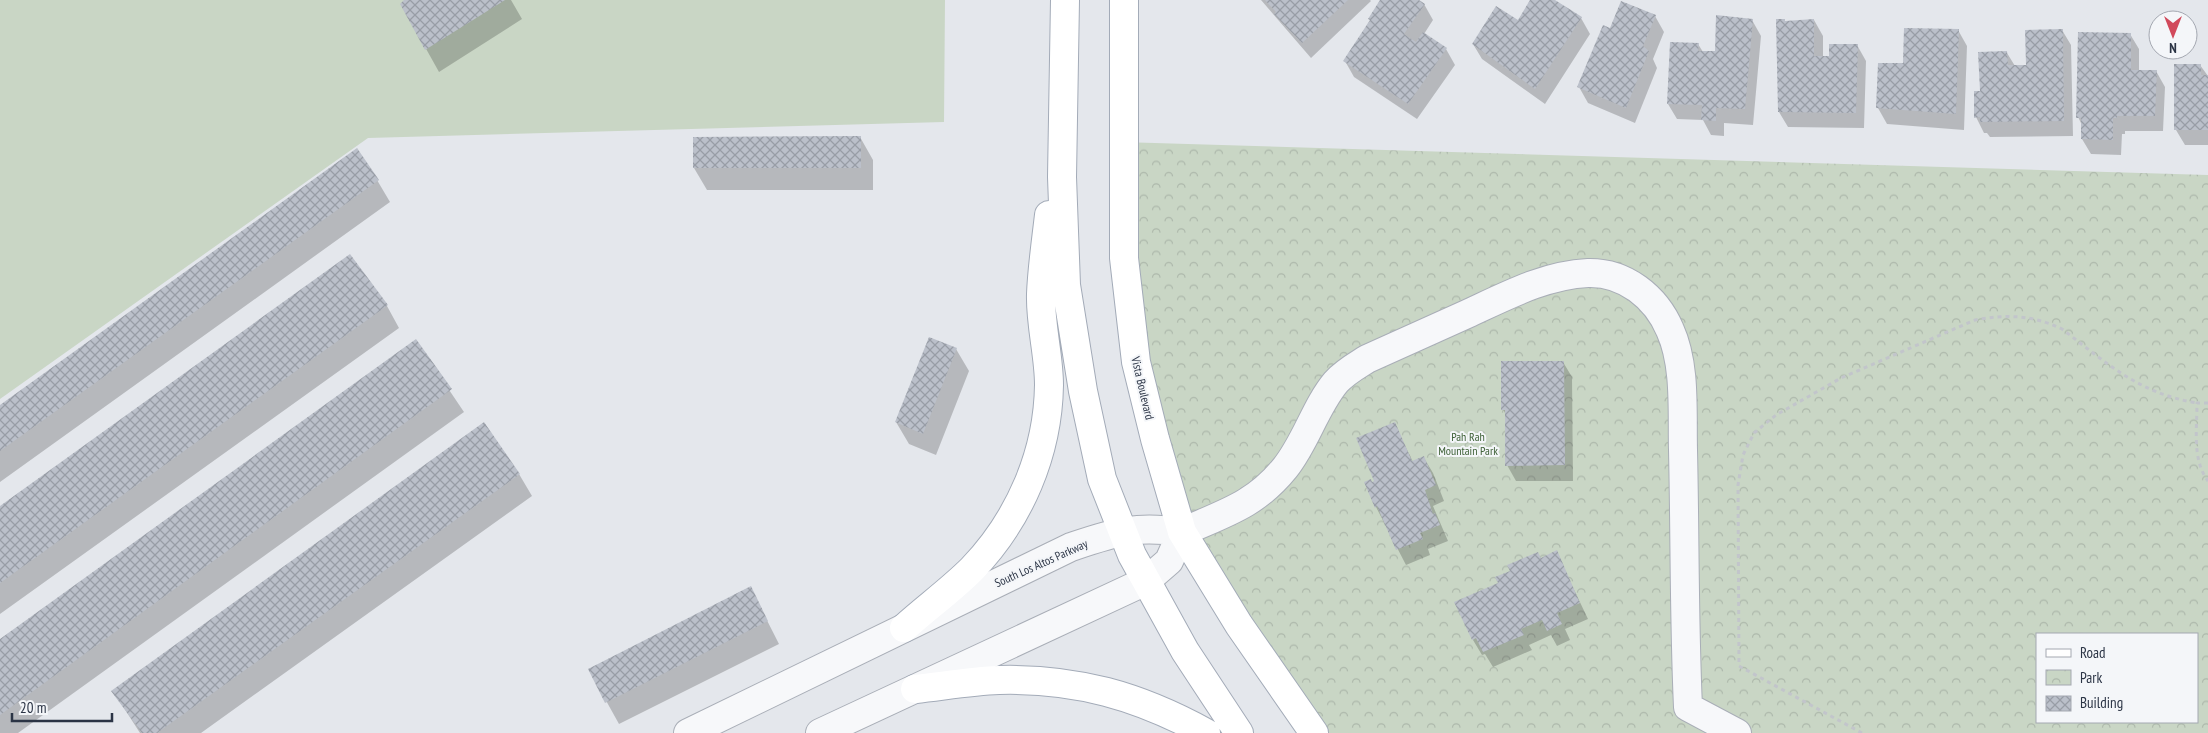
<svg xmlns="http://www.w3.org/2000/svg" width="2208" height="733" font-family="'PT Sans Narrow',sans-serif">
<style>
.green{fill:#c9d6c5}
.park{fill:url(#park-crowns);fill-rule:evenodd}
.shadow{fill:#0003}
.building{fill:url(#building-cross-hatch)}
.lines{fill:none;stroke-linecap:round;stroke-linejoin:round}
.minor-casing{stroke:#a9aeb7;stroke-width:30}
.major-casing{stroke:#a3abb8;stroke-width:30}
.path{stroke:#c2c5cb;stroke-width:3;stroke-dasharray:4 4;stroke-linecap:butt}
.minor{stroke:#f7f8fa;stroke-width:28}
.major{stroke:#fff;stroke-width:28}
.labels{text-anchor:middle;dominant-baseline:central;stroke-width:4;stroke-linejoin:round;paint-order:stroke}
.street-label{font-size:12px;fill:#2b3445;stroke:#f4f6f9}
.park-label{font-size:12px;fill:#3f6138;stroke:#f4f6f9}
</style>
<defs>
<pattern id="park-crowns" width="20" height="18" patternUnits="userSpaceOnUse" patternTransform="scale(1.25)"><rect width="20" height="18" fill="#c9d6c5"/><path d="M2 6a3 3 0 1 1 6 0M12 15a3 3 0 1 1 6 0" fill="none" stroke="#adb8ab"/></pattern>
<pattern id="building-cross-hatch" width="8" height="8" patternUnits="userSpaceOnUse" patternTransform="scale(1.25)"><rect width="8" height="8" fill="#bbc0ca"/><path d="M0 0l8 8M0 8l8-8" fill="none" stroke="#989da6"/></pattern>
</defs>
<rect width="100%" height="100%" fill="#e4e7ec"/>
<path class="green" d="M 0,0 L 945,0 L 944,122 L 368,138 L 0,399 Z"/>
<path class="park" d="M 1121,142 L 2208,175 L 2208,733 L 1309,733 L 1154,451 ZM 2037,634 L 2197,634 L 2197,722 L 2037,722 Z"/>
<path class="shadow" d="M 406,0 L 511,0 L 522,19 L 439,72 L 401,4 Z
M 1261,0 L 1370,0 L 1371,1 L 1311,58 Z
M 1383,0 L 1412,0 L 1424,4 L 1433,20 L 1424,34 L 1446,49 L 1455,65 L 1417,119 L 1354,77 L 1345,61 Z
M 1532,0 L 1553,0 L 1581,18 L 1590,34 L 1545,104 L 1482,59 L 1473,44 L 1518,21 Z
M 1655,16 L 1664,32 L 1653,59 L 1657,68 L 1635,123 L 1588,103 L 1579,87 L 1611,29 Z
M 1752,20 L 1761,36 L 1753,125 L 1724,123 L 1724,136 L 1711,135 L 1703,120 L 1677,119 L 1668,104 L 1698,44 L 1703,52 L 1716,53 Z
M 1814,20 L 1823,36 L 1823,58 L 1830,58 L 1857,45 L 1866,61 L 1864,128 L 1788,127 L 1779,112 L 1785,23 Z
M 1958,30 L 1967,46 L 1964,130 L 1887,124 L 1878,108 L 1904,64 Z
M 2062,30 L 2071,45 L 2073,136 L 1990,137 L 1987,133 L 1984,133 L 1976,117 L 1981,92 L 2007,53 L 2015,66 L 2027,66 Z
M 2130,34 L 2139,49 L 2139,71 L 2156,71 L 2165,87 L 2163,131 L 2125,131 L 2125,134 L 2122,134 L 2121,155 L 2091,154 L 2082,139 L 2082,125 L 2078,117 Z
M 2200,65 L 2208,76 L 2208,145 L 2185,145 L 2176,130 Z
M 860,137 L 873,160 L 873,190 L 707,190 L 694,168 Z
M 377,180 L 390,202 L 0,482 L 0,406 Z
M 350,256 L 387,306 L 399,328 L 0,614 L 0,508 Z
M 416,341 L 464,412 L 18,733 L 0,733 L 0,640 Z
M 956,349 L 969,371 L 936,455 L 909,444 L 896,422 Z
M 1563,362 L 1572,377 L 1573,481 L 1516,481 L 1507,465 L 1506,415 L 1503,409 Z
M 1394,423 L 1413,462 L 1424,458 L 1433,473 L 1444,501 L 1433,506 L 1448,541 L 1428,549 L 1430,555 L 1406,565 L 1376,507 L 1372,484 L 1376,481 Z
M 519,474 L 532,496 L 201,733 L 140,733 L 113,691 Z
M 1556,552 L 1588,619 L 1565,629 L 1570,640 L 1557,646 L 1551,635 L 1529,645 L 1532,650 L 1493,667 L 1485,654 L 1482,655 L 1473,640 L 1499,583 Z
M 750,587 L 779,644 L 619,724 L 589,670 Z"/>
<path class="building" d="M 404,0 L 505,0 L 425,50 L 400,4 Z
M 1265,0 L 1348,0 L 1302,43 L 1274,14 L 1276,12 Z
M 1380,0 L 1419,0 L 1425,4 L 1404,34 L 1416,42 L 1423,32 L 1447,48 L 1408,104 L 1343,61 L 1370,20 L 1368,19 Z
M 1530,0 L 1555,0 L 1582,17 L 1535,89 L 1472,44 L 1496,6 L 1518,20 Z
M 1621,1 L 1656,15 L 1643,46 L 1649,51 L 1626,108 L 1577,87 L 1603,25 L 1610,28 Z
M 1716,15 L 1753,19 L 1745,109 L 1716,108 L 1716,121 L 1701,120 L 1702,105 L 1667,104 L 1670,42 L 1699,43 L 1698,51 L 1715,51 Z
M 1776,19 L 1785,19 L 1785,21 L 1814,19 L 1814,56 L 1829,56 L 1829,44 L 1858,44 L 1856,113 L 1778,112 Z
M 1904,28 L 1959,29 L 1956,114 L 1876,108 L 1878,63 L 1903,63 Z
M 2063,29 L 2064,121 L 1980,122 L 1980,117 L 1974,118 L 1974,91 L 1980,91 L 1978,52 L 2007,51 L 2008,65 L 2026,65 L 2025,30 Z
M 2078,32 L 2131,33 L 2131,70 L 2157,70 L 2155,116 L 2117,116 L 2117,118 L 2113,118 L 2113,140 L 2081,139 L 2081,118 L 2076,118 Z
M 2174,64 L 2201,64 L 2201,75 L 2208,75 L 2208,130 L 2174,130 Z
M 861,136 L 861,168 L 693,168 L 693,137 Z
M 357,148 L 379,180 L 0,451 L 0,405 Z
M 350,254 L 388,305 L 0,583 L 0,506 Z
M 929,337 L 957,348 L 923,434 L 895,422 Z
M 416,339 L 452,389 L 0,715 L 0,639 Z
M 1501,361 L 1564,361 L 1565,465 L 1505,466 L 1505,410 L 1501,410 Z
M 484,422 L 520,474 L 157,733 L 142,733 L 111,691 Z
M 1395,422 L 1412,461 L 1424,456 L 1436,485 L 1425,490 L 1433,514 L 1435,513 L 1440,525 L 1420,533 L 1423,539 L 1396,550 L 1377,506 L 1375,508 L 1364,482 L 1371,479 L 1372,482 L 1374,481 L 1356,438 Z
M 1557,550 L 1580,603 L 1557,613 L 1562,624 L 1547,631 L 1542,620 L 1521,629 L 1524,635 L 1483,652 L 1476,638 L 1472,640 L 1454,602 L 1498,583 L 1495,577 L 1510,571 L 1507,565 L 1538,552 L 1541,558 Z
M 751,586 L 768,621 L 605,703 L 588,669 Z"/>
<g class="lines">
<defs>
<path id="minor" d="M 1182,532 C 1225,513 1255,505 1285,468 C 1306,442 1315,407 1336,382 C 1345,372 1356,366 1367,359 C 1400,344 1434,329 1467,314 C 1506,296 1545,275 1588,273 C 1625,272 1656,297 1670,330 C 1686,365 1682,412 1683,450 C 1685,535 1684,621 1688,707 L 1737,733
M 688,733 L 1071,547 C 1116,532 1135,525 1182,532
M 820,733 L 1146,581 L 1169,561 L 1182,532"/>
<path id="major" d="M 1065,0 L 1062,177 L 1066,285 L 1083,391 L 1102,479 L 1132,555 L 1185,651 L 1239,733
M 1124,0 L 1124,258 L 1136,362 L 1155,439 L 1182,532 L 1239,625 L 1314,733
M 904,628 C 926,608 951,590 972,569 C 1020,519 1048,453 1049,385 C 1049,355 1040,324 1041,294 C 1042,268 1046,241 1049,215
M 915,689 C 943,686 971,681 999,680 C 1076,678 1139,696 1206,733"/>
</defs>
<use href="#minor" class="minor-casing"/>
<use href="#major" class="major-casing"/>
<path class="path" d="M 2208,403 L 2197,403 C 2197,429 2192,460 2208,481
M 1862,733 L 1739,666 L 1738,485 L 1743,455 L 1754,433 L 1776,415 L 1841,378 L 1975,320 C 2006,314 2033,315 2062,329 C 2108,364 2138,393 2197,403"/>
<use href="#minor" class="minor"/>
<use href="#major" class="major"/>
</g>
<g class="labels">
<g class="street-label">
<text transform="translate(1143 388) rotate(77)">Vista Boulevard</text>
<text transform="translate(1041 563) rotate(-24)">South Los Altos Parkway</text>
</g>
<g class="park-label">
<text x="1468" y="436">Pah Rah<tspan x="1468" dy="14">Mountain Park</tspan></text>
</g>
</g>
<rect x="2036" y="633" width="162" height="90" fill="#f4f6f9" stroke="#a4a8b1"/>
<rect x="2046" y="649" width="25" height="8" fill="#ffffff" stroke="#a4a8b1"/>
<text x="2080" y="658" font-size="15" fill="#2b3445">Road</text>
<rect x="2046" y="670" width="25" height="15" fill="url(#park-crowns)" stroke="#a4a8b1"/>
<text x="2080" y="683" font-size="15" fill="#2b3445">Park</text>
<rect x="2046" y="696" width="25" height="15" fill="url(#building-cross-hatch)" stroke="#a4a8b1"/>
<text x="2080" y="708" font-size="15" fill="#2b3445">Building</text>
<g transform="translate(2173 35) rotate(180)"><circle r="24" fill="#f4f6f9" stroke="#a4a8b1"/>
<path d="M0-4L9 19L0 12L-9 19Z" fill="#d1495b"/>
<text y="-8" font-size="14" font-weight="bold" text-anchor="middle" fill="#2b3445">N</text>
</g>
<path d="M12 713v8h100v-8" fill="none" stroke="#2b3445" stroke-width="2.5"/>
<text x="20" y="713" font-size="15" fill="#2b3445" stroke="#f4f6f9" stroke-width="4" paint-order="stroke">20 m</text>
</svg>
